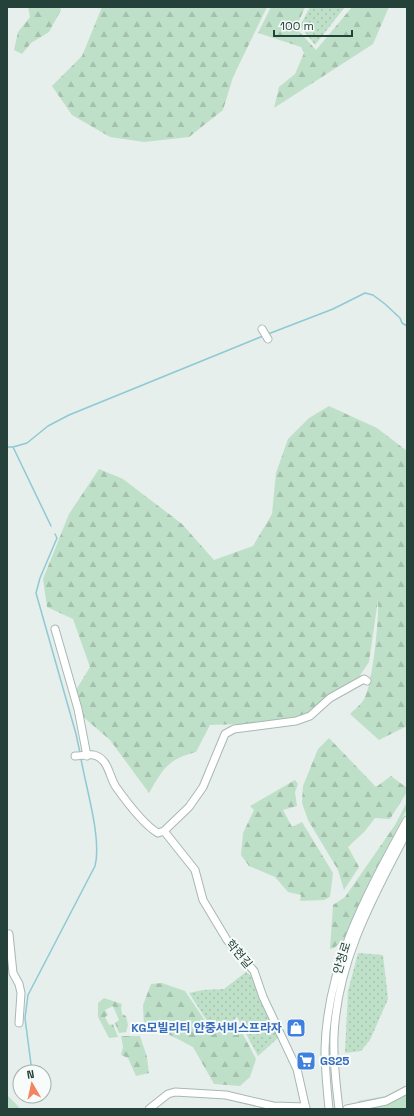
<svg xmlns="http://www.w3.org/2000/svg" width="414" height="1116" font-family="'Space Grotesk','Noto Sans KR',sans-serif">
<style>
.grass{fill:url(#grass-dots)}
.forest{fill:url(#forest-firs)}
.park{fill:#bfe0c8}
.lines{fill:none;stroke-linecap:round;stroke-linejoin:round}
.stream{stroke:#8ec9d4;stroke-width:1.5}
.minor-casing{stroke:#a8b8b2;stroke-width:9}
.minor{stroke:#fff;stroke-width:7}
.labels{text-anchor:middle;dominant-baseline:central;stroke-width:4;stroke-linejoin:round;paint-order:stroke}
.street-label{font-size:12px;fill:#24423a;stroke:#f7fbf9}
.shop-label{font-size:12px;font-weight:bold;fill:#366cbe;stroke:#f7fbf9;text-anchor:end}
</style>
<defs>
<pattern id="grass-dots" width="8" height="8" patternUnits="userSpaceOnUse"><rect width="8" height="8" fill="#bfe0c8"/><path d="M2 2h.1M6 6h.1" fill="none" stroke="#a4c1ad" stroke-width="1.8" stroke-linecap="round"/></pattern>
<pattern id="forest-firs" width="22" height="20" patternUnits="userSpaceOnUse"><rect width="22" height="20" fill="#bfe0c8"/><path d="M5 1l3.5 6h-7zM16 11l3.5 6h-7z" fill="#a4c1ad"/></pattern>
</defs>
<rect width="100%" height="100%" fill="#e6efeb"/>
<path class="grass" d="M 310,7 L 345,7 L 315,45 L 300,26 Z
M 358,953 L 383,955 L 388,999 L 370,1040 L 361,1051 L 345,1053 L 348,991 Z
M 246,972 L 253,977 L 259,996 L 278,1038 L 258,1056 L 237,1017 L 225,1030 L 213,1030 L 189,993 L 203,990 L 224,989 Z"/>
<path class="forest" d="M 28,7 L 60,7 L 61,10 L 49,32 L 31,43 L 22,54 L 14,50 L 18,32 L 30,17 Z
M 102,7 L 267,7 L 233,77 L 223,110 L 189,137 L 144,142 L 110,137 L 72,115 L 52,86 L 82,56 Z
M 271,7 L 305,7 L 296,28 L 316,50 L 352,7 L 389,7 L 373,44 L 274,108 L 279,87 L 295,74 L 304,53 L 301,47 L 258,33 Z
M 329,406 L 377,428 L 407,451 L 407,726 L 379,740 L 350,714 C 354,710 360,705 363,701 C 373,686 379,618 378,600 L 369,662 L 359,677 L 329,696 L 308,714 L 295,719 L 269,723 L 210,725 L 196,752 C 168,759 163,769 149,793 L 110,740 L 81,715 L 76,690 L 90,667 L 73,619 L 47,607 L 43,579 L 69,514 L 99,469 L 123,479 L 182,524 L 214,560 L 253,546 L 272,514 L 276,473 L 288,439 L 309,418 Z
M 329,738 L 376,787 L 391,776 L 407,788 L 407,792 L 390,819 L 375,818 L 365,831 L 348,847 L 359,867 L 344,890 L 338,870 L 308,820 L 302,803 L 303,786 L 318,749 Z
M 295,780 L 298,784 L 295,792 L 297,806 L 283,810 L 292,827 L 302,822 L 333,873 L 330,897 L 324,900 L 300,901 L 301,895 L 288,892 L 275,877 L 249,866 L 241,855 L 243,833 L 254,810 L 250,806 Z
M 407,802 L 407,809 L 367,886 L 344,939 L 334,948 L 330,949 L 333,905 L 345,897 L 395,825 Z
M 162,983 L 185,991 L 212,1031 L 225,1031 L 236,1021 L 256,1059 L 250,1077 L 240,1086 L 214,1084 L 193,1047 L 166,1033 L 155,1033 L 144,1029 L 143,1005 L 151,984 Z
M 104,998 L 122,1004 L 121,1008 L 122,1014 L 126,1016 L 128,1025 L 126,1032 L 119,1033 L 115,1023 L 119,1020 L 113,1006 L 105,1010 L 108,1015 L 105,1017 L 109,1025 L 113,1024 L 118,1037 L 109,1038 L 98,1017 L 98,1003 Z
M 121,1036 L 140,1036 L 147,1057 L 149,1073 L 136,1076 L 128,1058 L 121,1055 L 123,1047 Z
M 7,1095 L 19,1107 L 18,1109 L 7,1109 Z"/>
<path class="park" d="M 407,1085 L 407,1109 L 360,1109 L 358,1101 L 386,1096 Z"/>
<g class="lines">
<path class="stream" d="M 268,334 L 333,309 L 365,293 L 373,295 L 385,304 L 400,318 L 402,323 L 407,326
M 7,447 L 13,447 L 51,526
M 13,447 L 27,443 L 48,426 L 69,415 L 263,336
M 55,534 L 57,538 L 40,578 L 36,593 L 76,734 L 80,753
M 32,1072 L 25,1018 L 28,995 L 95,866 C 102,839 86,788 81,759"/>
<defs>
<path id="minor" d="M 262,329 L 268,339
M 55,629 L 78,709 L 87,756
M 75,756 C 81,756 88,754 94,755 C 109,759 109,777 116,787 C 126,801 144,825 158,833 L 164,831 L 195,870 L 203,900 L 227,940 L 254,971 L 263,997 L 297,1069 L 306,1109
M 164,831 L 189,807 L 203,787 L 225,734 L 234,729 L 296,721 L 310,716 L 330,698 L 364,679 L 367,681
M 7,935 L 9,934 L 13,973 L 19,984 L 21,993 L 19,1023
M 149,1109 L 168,1094 L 175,1092 L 226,1095 L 273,1106 L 306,1107
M 329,1109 C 327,1089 325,1069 325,1049 C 327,964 368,892 407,820
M 339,1109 C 336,1085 333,1060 334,1036 C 337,961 373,897 407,832
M 347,1109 L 386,1101 L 407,1090"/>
</defs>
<use href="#minor" class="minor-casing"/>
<use href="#minor" class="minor"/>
</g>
<defs>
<symbol id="shop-square" viewBox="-11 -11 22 22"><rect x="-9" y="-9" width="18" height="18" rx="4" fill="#3f7fe0" stroke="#f7fbf9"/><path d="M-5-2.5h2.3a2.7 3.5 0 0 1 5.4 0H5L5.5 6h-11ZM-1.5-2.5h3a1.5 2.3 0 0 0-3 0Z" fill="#fff"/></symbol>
<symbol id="supermarket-square" viewBox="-11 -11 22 22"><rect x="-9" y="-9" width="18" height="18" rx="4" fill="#3f7fe0" stroke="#f7fbf9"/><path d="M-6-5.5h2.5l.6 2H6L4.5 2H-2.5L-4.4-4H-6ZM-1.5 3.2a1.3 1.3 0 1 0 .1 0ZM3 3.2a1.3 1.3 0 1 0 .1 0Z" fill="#fff"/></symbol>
</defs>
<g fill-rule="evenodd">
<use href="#shop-square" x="285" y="1017" width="22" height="22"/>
<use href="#supermarket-square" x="295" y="1050" width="22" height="22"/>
</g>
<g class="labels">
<g class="street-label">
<text transform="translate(239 954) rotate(50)">학현길</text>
<text transform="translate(342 958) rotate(-73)">안청로</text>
</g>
<g class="shop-label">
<text x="282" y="1028">KG모빌리티 안중서비스프라자</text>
<text x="320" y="1061" text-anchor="start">GS25</text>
</g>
</g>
<rect width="414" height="1116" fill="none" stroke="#24423a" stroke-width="16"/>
<g transform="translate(32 1084) rotate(351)"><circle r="19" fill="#f7fbf9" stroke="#a3b1ad"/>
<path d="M0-3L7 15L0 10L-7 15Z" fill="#f4845f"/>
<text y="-6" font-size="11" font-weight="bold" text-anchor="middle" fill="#24423a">N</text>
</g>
<path d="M274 30v6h78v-6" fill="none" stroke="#24423a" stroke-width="2"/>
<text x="280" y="30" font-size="12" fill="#24423a" stroke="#f7fbf9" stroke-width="3" paint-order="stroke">100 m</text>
</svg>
